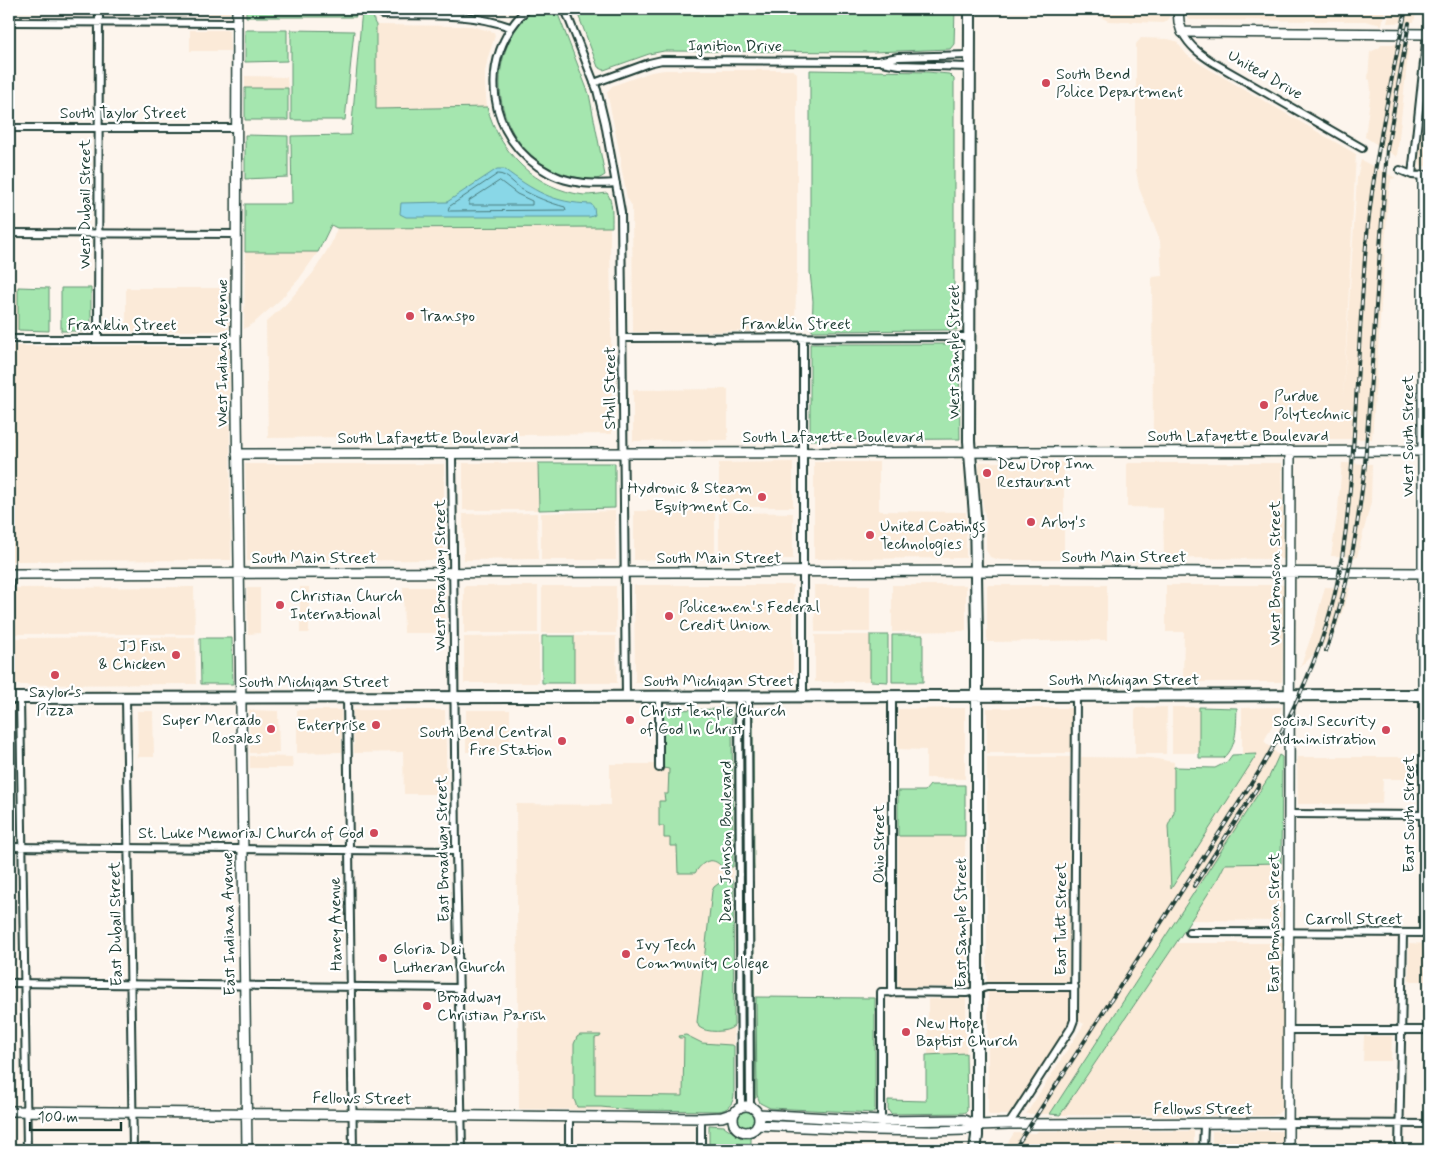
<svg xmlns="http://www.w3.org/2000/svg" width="1438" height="1159" font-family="Mynerve,sans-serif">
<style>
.built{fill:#fbead8}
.green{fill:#a5e6af;stroke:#629272}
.water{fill:#89d7e7;stroke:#5f999f}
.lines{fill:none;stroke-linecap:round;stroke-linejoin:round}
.shore{stroke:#497b7c;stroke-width:1}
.street-casing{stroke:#1f3d34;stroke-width:10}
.secondary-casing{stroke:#1f3d34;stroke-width:12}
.primary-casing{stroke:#1f3d34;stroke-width:14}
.street{stroke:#fff;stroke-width:6}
.secondary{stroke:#fff;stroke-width:9}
.primary{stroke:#fff;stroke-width:10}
.rail-casing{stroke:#1f3d34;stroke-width:4}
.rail{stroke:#fff;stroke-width:2;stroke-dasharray:5.5;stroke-linecap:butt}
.poi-dot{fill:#d1495b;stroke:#fff;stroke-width:2}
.labels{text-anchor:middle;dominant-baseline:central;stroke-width:4.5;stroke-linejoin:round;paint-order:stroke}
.street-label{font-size:16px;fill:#1f3d34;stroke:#fff}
.poi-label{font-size:16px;fill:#1f3d34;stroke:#fff;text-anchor:start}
</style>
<rect width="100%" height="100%" fill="#fdf5ed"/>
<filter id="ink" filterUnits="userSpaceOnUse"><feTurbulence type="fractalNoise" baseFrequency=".02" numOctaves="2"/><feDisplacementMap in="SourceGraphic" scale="10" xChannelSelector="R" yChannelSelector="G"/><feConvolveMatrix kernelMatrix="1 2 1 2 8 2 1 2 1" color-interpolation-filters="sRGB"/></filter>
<g filter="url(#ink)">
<path class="built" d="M 190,9 L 230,9 L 230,14 L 190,14 Z
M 1087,9 L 1169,9 L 1169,19 L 1164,23 L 1108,21 Z
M 1187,9 L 1385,9 L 1382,25 L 1365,21 L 1189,20 L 1187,18 Z
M 1390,9 L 1417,9 L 1414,22 L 1387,23 Z
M 376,25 L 471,26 L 494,32 L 495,36 L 488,57 L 485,72 L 485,85 L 487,107 L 376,109 Z
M 190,30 L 229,30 L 230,51 L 190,51 Z
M 1141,38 L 1168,39 L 1176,41 L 1187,55 L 1202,65 L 1356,154 L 1343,400 L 1357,178 L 1361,160 L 1396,178 L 1391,179 L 1388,198 L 1372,439 L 1153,439 L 1152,277 L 1162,276 L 1160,241 L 1139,188 L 1136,170 L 1136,44 Z
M 1382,44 L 1409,44 L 1397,157 L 1365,137 L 1371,91 L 1370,80 L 1368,79 L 1370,52 L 1379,48 Z
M 665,70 L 793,70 L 797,73 L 797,269 L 795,320 L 793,331 L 633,332 L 632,206 L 627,198 L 621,166 L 621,159 L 607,92 L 612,86 L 651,72 Z
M 245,76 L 287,77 L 288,88 L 245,88 Z
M 1422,124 L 1429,124 L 1429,166 L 1420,166 L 1419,145 Z
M 610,227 L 612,434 L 268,438 L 266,322 L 286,304 L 313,273 L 331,244 L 337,228 Z
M 245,252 L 318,252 L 299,279 L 281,299 L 255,322 L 244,329 Z
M 18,287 L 18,330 L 9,330 L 9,288 Z
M 126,288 L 229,288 L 229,331 L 126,331 Z
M 9,346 L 229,346 L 231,560 L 9,561 Z
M 728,389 L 728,440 L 633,441 L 633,390 Z
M 793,462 L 793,507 L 719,507 L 719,463 Z
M 814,462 L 879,462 L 879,511 L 966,512 L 966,558 L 814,559 Z
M 979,462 L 1064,462 L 1064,558 L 1058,560 L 1000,560 L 990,557 L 986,550 L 986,522 L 979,484 Z
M 463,463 L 538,463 L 539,510 L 463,510 Z
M 1127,463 L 1282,463 L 1284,559 L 1164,558 L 1163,508 L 1127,507 Z
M 1342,463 L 1372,464 L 1371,502 L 1357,557 L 1331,556 L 1338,509 Z
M 245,464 L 444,464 L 444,560 L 247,561 Z
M 615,511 L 616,560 L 541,560 L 541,513 Z
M 634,511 L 715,511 L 715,559 L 634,560 Z
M 719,512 L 793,513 L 793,559 L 719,559 Z
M 537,513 L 538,559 L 464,560 L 463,514 Z
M 634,585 L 793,585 L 793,682 L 635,683 Z
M 814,585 L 870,585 L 870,632 L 815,632 Z
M 892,585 L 966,585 L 966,631 L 892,632 Z
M 987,585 L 1107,585 L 1107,640 L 987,642 Z
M 1166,585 L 1284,585 L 1282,682 L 1183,682 L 1184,632 L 1166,632 Z
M 464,586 L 538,586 L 538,633 L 464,633 Z
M 542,586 L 616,586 L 616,633 L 542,633 Z
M 194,587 L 195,634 L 13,634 L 13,588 Z
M 300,587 L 309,587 L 309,633 L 300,633 Z
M 403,587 L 445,587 L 445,633 L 404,633 Z
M 1325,587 L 1350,588 L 1335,633 L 1300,668 L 1313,631 Z
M 247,588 L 260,588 L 260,633 L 248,634 Z
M 815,635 L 870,635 L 870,681 L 815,682 Z
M 539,636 L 539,683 L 464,683 L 464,637 Z
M 574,636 L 616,636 L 617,683 L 574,683 Z
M 195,637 L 196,684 L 13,685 L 13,638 Z
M 1167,707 L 1166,754 L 1135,754 L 1135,708 Z
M 1172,707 L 1199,707 L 1199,753 L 1172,753 Z
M 1282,707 L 1264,741 L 1279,755 L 1269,777 L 1050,1114 L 1026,1114 L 1084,1024 L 1079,1021 L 1081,757 L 1151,758 L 1174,762 L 1174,812 L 1168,826 L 1172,888 L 1257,754 L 1242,754 L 1242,708 Z
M 965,708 L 965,779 L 926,778 L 926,750 L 898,749 L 898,709 Z
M 987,708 L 1071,708 L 1071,753 L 987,753 Z
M 727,709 L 732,713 L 734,1096 L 732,1103 L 727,1109 L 718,1111 L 519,1109 L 516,804 L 610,805 L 610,764 L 664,764 L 664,710 Z
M 249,710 L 278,711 L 279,753 L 250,753 Z
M 297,710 L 341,710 L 342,752 L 297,753 Z
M 353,710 L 445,710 L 447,794 L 404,794 L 403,752 L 354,753 Z
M 466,710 L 510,710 L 510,751 L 466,752 Z
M 137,711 L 153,711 L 154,757 L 138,757 Z
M 250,756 L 292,757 L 293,768 L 250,768 Z
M 987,757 L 1070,757 L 1069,983 L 987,983 Z
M 1297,757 L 1413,757 L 1413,779 L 1383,779 L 1382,804 L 1298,804 Z
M 898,836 L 965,836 L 966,987 L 898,987 Z
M 1281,863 L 1281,921 L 1190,920 L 1217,880 L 1225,864 Z
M 1176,943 L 1284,943 L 1282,1110 L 1276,1115 L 1272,1116 L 1060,1115 Z
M 1409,943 L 1429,944 L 1429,981 L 1409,981 Z
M 988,991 L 1069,991 L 1069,1023 L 1009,1115 L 989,1115 L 988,1112 Z
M 966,998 L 967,1111 L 963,1113 L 928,1114 L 928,999 Z
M 1364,1036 L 1392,1036 L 1391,1061 L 1363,1061 Z
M 1038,1131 L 1194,1131 L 1194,1150 L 1003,1150 L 1014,1133 L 1036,1133 Z
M 1212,1131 L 1285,1131 L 1285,1150 L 1212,1150 Z"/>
<path class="green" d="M 246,9 L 356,9 L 356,17 L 246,17 Z
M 362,9 L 377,9 C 374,14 372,20 376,25 L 376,109 L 487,107 C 500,153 535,189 584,195 C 591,195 599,194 607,193 C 613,201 612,216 612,227 L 337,228 L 331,225 L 318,252 L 245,252 L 245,204 L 292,204 L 291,136 L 351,135 Z
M 533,9 L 556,9 L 589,94 L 605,175 C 597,181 589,180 580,178 C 498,164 473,64 533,9 Z
M 576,9 L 955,9 L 954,44 L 950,49 L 873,52 L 664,51 L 649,54 L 604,70 L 598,67 Z
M 245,30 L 287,30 L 287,61 L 245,62 Z
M 291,30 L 354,31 L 345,120 L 291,120 Z
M 810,70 L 927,72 L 949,74 L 954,79 L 954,305 L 957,330 L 812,331 L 813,301 L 810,272 Z
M 245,88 L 288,88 L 288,120 L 245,120 Z
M 245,135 L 288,136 L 288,177 L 245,179 Z
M 18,287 L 49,288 L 49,331 L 18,330 Z
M 61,288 L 91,288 L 91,331 L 61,331 Z
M 810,344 L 958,344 L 959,348 L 960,439 L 810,440 Z
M 538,463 L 615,463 L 615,508 L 539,510 Z
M 870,635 L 888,635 L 888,682 L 870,681 Z
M 892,635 L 923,635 L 923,682 L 892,682 Z
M 542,636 L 574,636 L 574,683 L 542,683 Z
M 200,638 L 232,638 L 233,684 L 201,684 Z
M 1199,707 L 1237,708 C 1236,724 1238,746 1224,758 L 1199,758 Z
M 727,709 L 732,713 L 733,867 L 722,867 C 712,855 702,862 695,873 L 678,873 L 677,846 L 670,846 L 670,838 L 664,838 L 664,826 L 659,826 L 659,801 L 665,801 L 664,794 L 668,794 L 669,769 L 663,768 L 663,710 Z
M 734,713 L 735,713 L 735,867 Z
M 742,713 L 745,713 L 745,862 L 743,861 Z
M 752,713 L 753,713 L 754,869 L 753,858 Z
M 1257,754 L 1171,889 L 1168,826 L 1174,812 L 1174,767 L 1215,768 L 1227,762 L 1232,755 Z
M 1279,755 L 1282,757 L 1281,863 L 1225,864 L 1217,880 L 1176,943 L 1060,1115 L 1050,1114 L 1269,777 Z
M 930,785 L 965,785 L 965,836 L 898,836 L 898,791 L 925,791 Z
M 722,881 L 733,881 L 734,1026 C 727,1033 706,1033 699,1027 L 697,1022 L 712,891 L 714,887 Z
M 753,881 L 756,1098 L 754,1098 L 753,885 Z
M 735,882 L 736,886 L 737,1020 L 736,1024 Z
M 745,887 L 746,1022 L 745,1023 L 743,888 Z
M 756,997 L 875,998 L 875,1113 L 770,1108 L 760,1103 L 757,1095 Z
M 580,1035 L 601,1035 L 600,1037 L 595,1038 L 595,1095 L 683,1096 L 684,1038 L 679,1038 L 678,1036 L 686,1035 L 702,1043 L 731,1045 L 734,1046 L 734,1096 C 732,1105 728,1110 718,1111 L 630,1110 L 601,1107 L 577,1107 L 574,1099 L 574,1044 L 577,1037 Z
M 966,1053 L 967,1111 L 963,1113 L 891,1114 L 888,1110 L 888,1100 L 926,1101 L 926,1055 Z
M738 1119a8 8 0 1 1 16 0a8 8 0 1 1-16 0Z
M 709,1125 L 724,1126 L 741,1138 L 751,1138 L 751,1150 L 709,1150 Z"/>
<path class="water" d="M 497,169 L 504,169 C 534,191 553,203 591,204 L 594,208 L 595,215 L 590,217 L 406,217 L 400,214 L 401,203 L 447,202 Z"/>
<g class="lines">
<path class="shore" d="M 498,174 C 507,174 514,184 521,189 C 535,197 550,203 565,207 L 566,210 L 448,211 L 449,207 Z
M 500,181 L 517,194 L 532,201 L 532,205 L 469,205 L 469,201 Z"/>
<defs>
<path id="street" d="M 527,9 C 476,57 486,140 549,173 C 569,184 594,185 616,183
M 565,9 L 597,90 L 605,123 L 621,212 L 626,697
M 383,15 C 426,16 469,12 510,27
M 9,22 L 237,23
M 1182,32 C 1190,47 1200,54 1214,63 L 1362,148
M 882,62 L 899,65 L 970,67
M 594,83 L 649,63 L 662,60 L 878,61 L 898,57 L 970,55
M 9,128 L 236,128
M 1400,170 L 1412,175 L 1423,176
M 1412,175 L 1427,34
M 9,233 L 236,234
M 623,338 L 969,337
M 803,338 L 803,696
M 9,339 L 236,339
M 98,339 L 99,9
M 452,453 L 456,851 L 462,1150
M 10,574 L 10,698
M 1423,695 L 1423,933
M 739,696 L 741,1107
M 748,696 L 750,1106
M 347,697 L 353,1150
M 659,697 L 659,768
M 126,698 L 133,1150
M 20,699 L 27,1150
M 1289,814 L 1429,815
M 9,847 L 456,851
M 1189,932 L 1429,933
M 9,983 L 459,988
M 892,993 L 892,695
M 1289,1030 L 1429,1030
M 569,1116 L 569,1150
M 701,1118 L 701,1150
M 1289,1123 L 1429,1124
M 881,1124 L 881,992 L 967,993 L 987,987 L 1075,987
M 1009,1124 L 1071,1028 L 1074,1020 L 1076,696
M 1203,1150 L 1204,1124
M 1399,1150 L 1403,933"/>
<path id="secondary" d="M 237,9 L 236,339 L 247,1150
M 1178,9 L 1179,22 L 1182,32 L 1429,34
M 237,454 L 1429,451
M 9,574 L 1011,571 L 1429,573
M 1423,695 L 1423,176 L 1429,176
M733 1119a13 13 0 1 1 26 0a13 13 0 1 1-26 0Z
M 9,1111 L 701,1118 L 722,1117 L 734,1113
M 758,1114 L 881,1121 L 964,1120 L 976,1125
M 757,1125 L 872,1130 L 932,1131 L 964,1130 L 976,1125 L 1009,1124 L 1289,1123
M 1288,1150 L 1290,451"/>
<path id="primary" d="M 970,9 L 969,441 L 975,515 L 977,633 L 977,1136 L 975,1150
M 9,698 L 1429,695"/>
</defs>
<use href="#street" class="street-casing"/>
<use href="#secondary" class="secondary-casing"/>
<use href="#primary" class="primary-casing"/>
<use href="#street" class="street"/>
<use href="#secondary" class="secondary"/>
<use href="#primary" class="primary"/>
<defs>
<path id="rail" d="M 1326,651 C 1348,590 1358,528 1365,464 L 1387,149 L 1409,23
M 1194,886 L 1259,785
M 1014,1150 L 1260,770 C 1290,719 1316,666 1331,609 C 1344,562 1348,513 1352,465 C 1357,392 1360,318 1366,245 C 1373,165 1390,87 1406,9"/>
</defs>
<use href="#rail" class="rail-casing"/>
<use href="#rail" class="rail"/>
</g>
</g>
<g class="poi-dot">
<circle cx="1046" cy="83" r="5"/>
<circle cx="410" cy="316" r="5"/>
<circle cx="1264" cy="405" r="5"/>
<circle cx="987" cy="473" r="5"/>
<circle cx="762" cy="497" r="5"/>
<circle cx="1031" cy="522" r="5"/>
<circle cx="870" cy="535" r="5"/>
<circle cx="280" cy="605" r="5"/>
<circle cx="669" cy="616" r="5"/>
<circle cx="176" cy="655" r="5"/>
<circle cx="55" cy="675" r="5"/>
<circle cx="630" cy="720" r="5"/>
<circle cx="376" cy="725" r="5"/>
<circle cx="271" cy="729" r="5"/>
<circle cx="1386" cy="730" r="5"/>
<circle cx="562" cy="741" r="5"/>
<circle cx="374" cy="833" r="5"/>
<circle cx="626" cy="954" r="5"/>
<circle cx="383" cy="958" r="5"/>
<circle cx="427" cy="1006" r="5"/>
<circle cx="906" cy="1032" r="5"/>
</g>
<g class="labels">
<g class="street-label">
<text x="735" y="46">Ignition Drive</text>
<text transform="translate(1265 75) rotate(30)">United Drive</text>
<text x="123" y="113">South Taylor Street</text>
<text transform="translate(85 204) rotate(-90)">West Dubail Street</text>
<text x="796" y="324">Franklin Street</text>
<text x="122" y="325">Franklin Street</text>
<text transform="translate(954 352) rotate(-90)">West Sample Street</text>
<text transform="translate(222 353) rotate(-90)">West Indiana Avenue</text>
<text transform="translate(610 388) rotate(-90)">Stull Street</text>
<text x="1238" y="436">South Lafayette Boulevard</text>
<text transform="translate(1408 436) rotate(-90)">West South Street</text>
<text x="833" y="437">South Lafayette Boulevard</text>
<text x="428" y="438">South Lafayette Boulevard</text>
<text x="1124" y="557">South Main Street</text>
<text x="314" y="558">South Main Street</text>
<text x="719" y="558">South Main Street</text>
<text transform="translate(1275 573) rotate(-90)">West Bronson Street</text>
<text transform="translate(440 575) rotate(-90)">West Broadway Street</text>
<text x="1124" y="680">South Michigan Street</text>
<text x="719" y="681">South Michigan Street</text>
<text x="314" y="682">South Michigan Street</text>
<text transform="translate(1409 814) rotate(-90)">East South Street</text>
<text transform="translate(726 842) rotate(-90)">Dean Johnson Boulevard</text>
<text transform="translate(879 844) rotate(-90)">Ohio Street</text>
<text transform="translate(443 849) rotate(-91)">East Broadway Street</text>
<text transform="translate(1061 919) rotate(-90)">East Tutt Street</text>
<text x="1354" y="919">Carroll Street</text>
<text transform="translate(961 923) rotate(-90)">East Sample Street</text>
<text transform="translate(1274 923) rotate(-90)">East Bronson Street</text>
<text transform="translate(116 924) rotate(-91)">East Dubail Street</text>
<text transform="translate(229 924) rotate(-91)">East Indiana Avenue</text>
<text transform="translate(336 924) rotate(-91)">Haney Avenue</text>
<text transform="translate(362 1099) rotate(1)">Fellows Street</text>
<text x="1203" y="1109">Fellows Street</text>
</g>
<g class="poi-label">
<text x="1056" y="74">South Bend<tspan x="1056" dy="18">Police Department</tspan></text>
<text x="420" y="316">Transpo</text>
<text x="1274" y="396">Purdue<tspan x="1274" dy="18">Polytechnic</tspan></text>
<text x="997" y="464">Dew Drop Inn<tspan x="997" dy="18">Restaurant</tspan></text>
<text x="752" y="488" text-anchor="end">Hydronic &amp; Steam<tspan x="752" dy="18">Equipment Co.</tspan></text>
<text x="1041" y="522">Arby's</text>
<text x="880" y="526">United Coatings<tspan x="880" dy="18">Technologies</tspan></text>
<text x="290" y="596">Christian Church<tspan x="290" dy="18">International</tspan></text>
<text x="679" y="607">Policemen's Federal<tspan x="679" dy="18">Credit Union</tspan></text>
<text x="166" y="646" text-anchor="end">JJ Fish<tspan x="166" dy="18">&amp; Chicken</tspan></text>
<text x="55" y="692" text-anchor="middle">Saylor's<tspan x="55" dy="18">Pizza</tspan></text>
<text x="640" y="711">Christ Temple Church<tspan x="640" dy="18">of God In Christ</tspan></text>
<text x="261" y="720" text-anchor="end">Super Mercado<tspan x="261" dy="18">Rosales</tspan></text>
<text x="1376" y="721" text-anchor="end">Social Security<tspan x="1376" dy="18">Administration</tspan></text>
<text x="366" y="725" text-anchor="end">Enterprise</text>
<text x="552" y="732" text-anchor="end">South Bend Central<tspan x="552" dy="18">Fire Station</tspan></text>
<text x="364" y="833" text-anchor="end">St. Luke Memorial Church of God</text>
<text x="636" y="945">Ivy Tech<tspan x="636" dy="18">Community College</tspan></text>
<text x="393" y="949">Gloria Dei<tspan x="393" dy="18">Lutheran Church</tspan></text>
<text x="437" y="997">Broadway<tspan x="437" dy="18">Christian Parish</tspan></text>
<text x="916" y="1023">New Hope<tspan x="916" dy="18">Baptist Church</tspan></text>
</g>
</g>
<rect width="1438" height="1159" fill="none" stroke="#fff" stroke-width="30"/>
<rect x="15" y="15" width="1408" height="1129" fill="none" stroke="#1f3d34" stroke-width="2" filter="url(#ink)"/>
<path d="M30 1122v8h91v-8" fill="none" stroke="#1f3d34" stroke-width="2.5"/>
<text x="38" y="1122" font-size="15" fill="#1f3d34" stroke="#ffffff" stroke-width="4" paint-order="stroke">100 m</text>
</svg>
